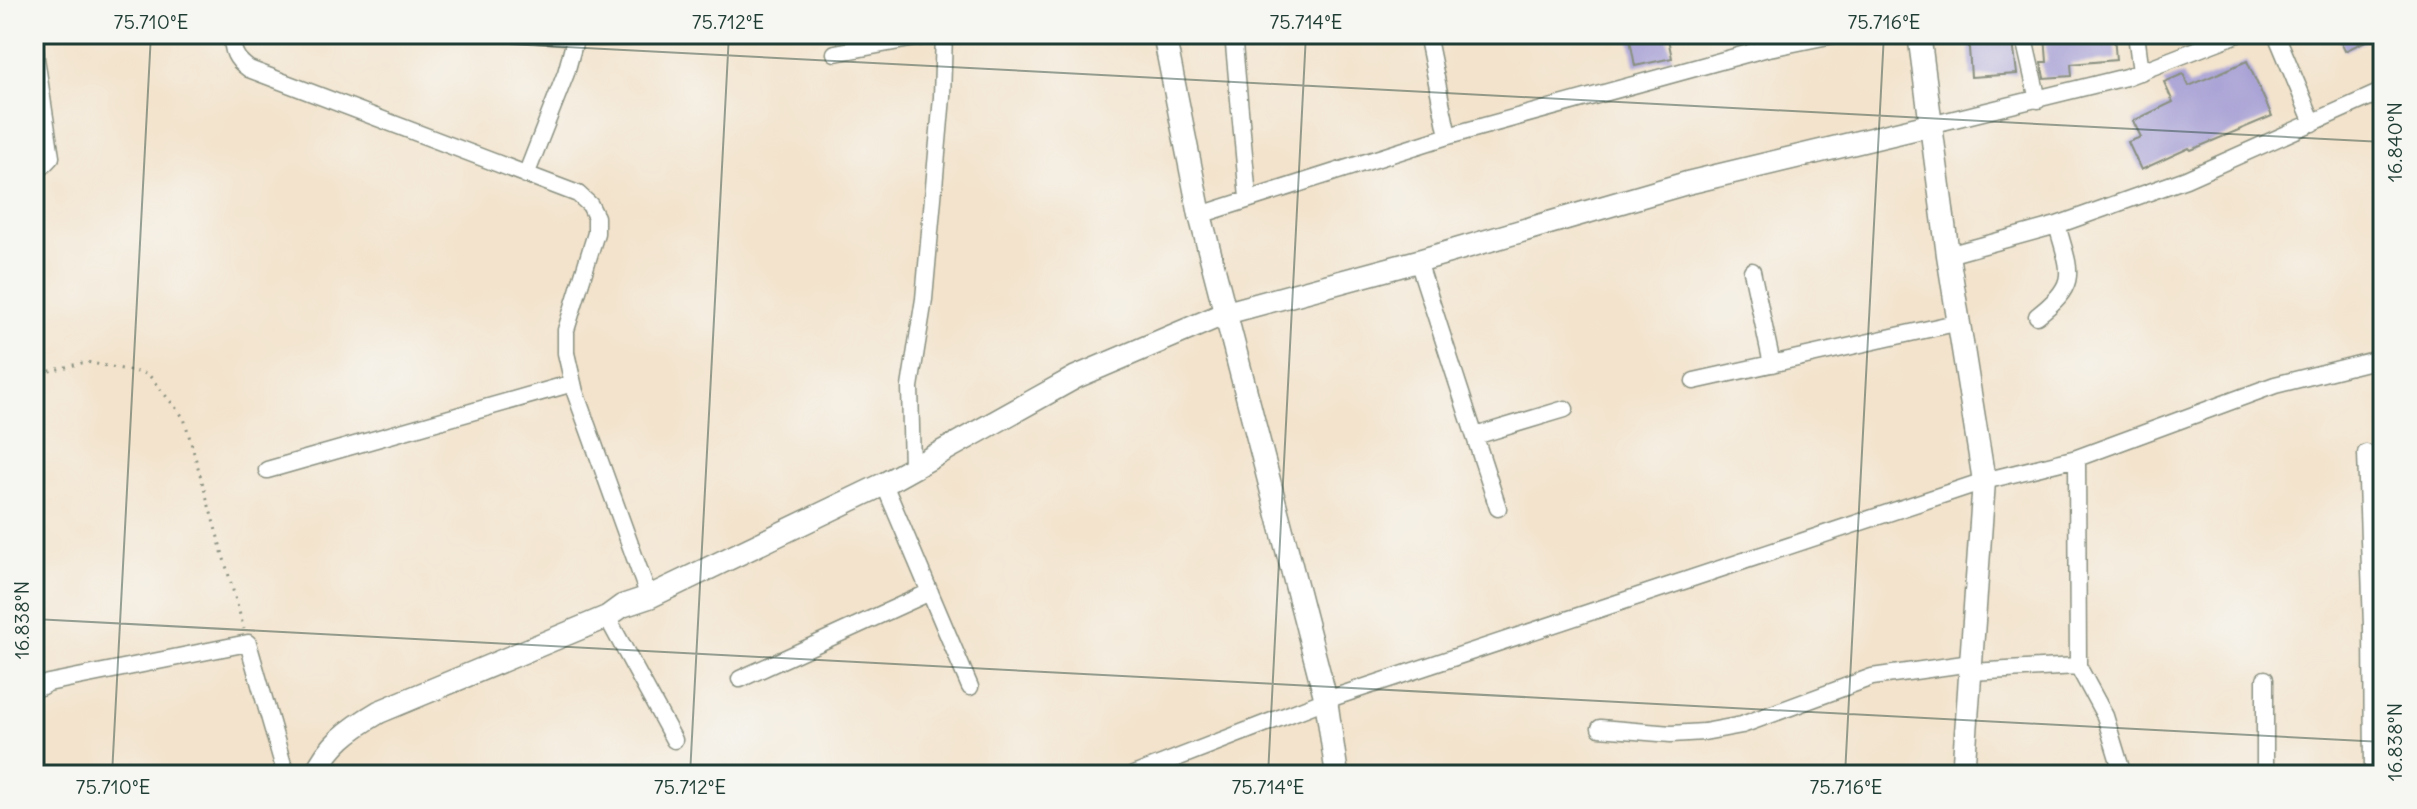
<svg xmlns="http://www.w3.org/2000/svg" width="2417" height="809" font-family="Delius,sans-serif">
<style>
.building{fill:#a9a2d5}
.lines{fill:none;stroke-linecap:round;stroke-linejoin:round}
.street-casing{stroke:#899080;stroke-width:19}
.secondary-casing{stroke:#899080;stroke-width:25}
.path{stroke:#899080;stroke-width:3;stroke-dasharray:2 6;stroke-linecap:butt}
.street{stroke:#fff;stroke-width:16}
.secondary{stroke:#fff;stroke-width:22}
.ticks{fill:none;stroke:#1f3d34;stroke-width:2;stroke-opacity:0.45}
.neatline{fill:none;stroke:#1f3d34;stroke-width:3}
.ticks-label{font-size:20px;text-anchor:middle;fill:#1f3d34}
</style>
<rect width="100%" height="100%" fill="#f6f6f2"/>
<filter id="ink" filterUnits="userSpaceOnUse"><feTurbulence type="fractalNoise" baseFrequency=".0125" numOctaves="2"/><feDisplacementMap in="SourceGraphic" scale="16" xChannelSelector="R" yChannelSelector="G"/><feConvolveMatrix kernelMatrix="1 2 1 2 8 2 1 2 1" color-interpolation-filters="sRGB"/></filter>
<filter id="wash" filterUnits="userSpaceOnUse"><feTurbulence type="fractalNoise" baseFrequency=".006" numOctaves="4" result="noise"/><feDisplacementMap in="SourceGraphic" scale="32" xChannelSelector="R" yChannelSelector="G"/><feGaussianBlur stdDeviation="1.8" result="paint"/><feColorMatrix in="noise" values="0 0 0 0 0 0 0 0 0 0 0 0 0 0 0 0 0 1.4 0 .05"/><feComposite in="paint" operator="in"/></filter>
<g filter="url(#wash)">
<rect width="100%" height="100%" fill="#f3e3cc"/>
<g id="blocks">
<path class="building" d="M 1629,34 L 1667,34 L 1672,58 L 1635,66 Z
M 1968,34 L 2012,34 L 2017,74 L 1971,77 Z
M 2065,34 L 2114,34 L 2116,60 L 2071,64 L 2072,76 L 2044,78 L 2041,62 L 2047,62 L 2045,35 Z
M 2337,34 L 2380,34 L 2345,51 Z
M 2247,61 L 2272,116 L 2191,150 L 2189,148 L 2141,170 L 2128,142 L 2141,137 L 2133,121 L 2173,102 L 2164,82 L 2183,74 L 2189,86 Z"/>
</g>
</g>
<g filter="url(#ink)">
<use href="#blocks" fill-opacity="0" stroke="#899080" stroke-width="2"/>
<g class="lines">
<defs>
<path id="street" d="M 232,34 C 232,51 235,59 249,69 L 578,194 L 590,205 L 596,217 L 596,233 L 566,330 L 566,353 L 575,392 L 649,597
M 540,34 L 565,36 L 580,34
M 1233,34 L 1248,198
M 1427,34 L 1448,136
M 2023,34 L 2038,100
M 2136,34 L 2141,72
M 2276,34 L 2313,123
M 1234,38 L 1254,34
M 34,45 L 51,157 L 34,175
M 835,53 L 937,34
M 1930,125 L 2126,77 L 2238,34
M 526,175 L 566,73 L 576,36
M 1200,215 L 1448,136 L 1764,49 L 1838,34
M 1948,255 L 2057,225 L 2186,179 L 2383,91
M 1418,261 L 1498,508
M 1752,271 L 1772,364
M 2037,316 C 2080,283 2070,272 2057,225
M 1694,381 L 1960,322
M 1475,436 L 1565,409
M 2366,453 L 2372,626 L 2373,775
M 2077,458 L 2078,666
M 912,468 L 910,387 L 924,299 L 942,97 L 944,34
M 267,470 L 573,383
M 884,484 L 970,687
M 607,617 L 674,740
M 1971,672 L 2078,666 L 2105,716 L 2123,775
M 740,679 L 930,592
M 34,690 L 48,683 L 248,643 L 286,775
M 1600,728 L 1671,734 L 1704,732 L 1742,725 L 1872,677 L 1971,663
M 1133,775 L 1326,700 L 1984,481 L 2077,458 L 2275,385 L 2383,358
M 2265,775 L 2265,679"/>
<path id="secondary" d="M 1164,34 L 1200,215 L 1326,700 L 1337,775
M 1919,34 L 1948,255 L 1984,481 L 1963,775
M 315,775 C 329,744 350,729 379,712 L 607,617 L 622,606 L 649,597 L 884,484 L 1076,377 L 1226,313 L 1418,261 L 1687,183 L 1930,125"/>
</defs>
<use href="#street" class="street-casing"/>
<use href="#secondary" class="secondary-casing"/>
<path class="path" d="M 34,375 L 86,362 L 148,374 L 184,418 L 244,629"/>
<use href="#street" class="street"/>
<use href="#secondary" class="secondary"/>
</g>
</g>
<path class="ticks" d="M 318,34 L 2383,142M 34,619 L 2383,742M 112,775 L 151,34M 690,775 L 729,34M 1268,775 L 1306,34M 1845,775 L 1884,34"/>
<rect width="2417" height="809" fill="none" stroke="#f6f6f2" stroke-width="88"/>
<rect x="44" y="44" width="2329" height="721" class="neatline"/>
<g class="ticks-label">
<text x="151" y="29">75.710°E</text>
<text x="728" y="29">75.712°E</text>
<text x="1306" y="29">75.714°E</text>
<text x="1884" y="29">75.716°E</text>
<text transform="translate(2395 142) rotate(-90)" y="7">16.840°N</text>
<text transform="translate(22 620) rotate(-90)" y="7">16.838°N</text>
<text transform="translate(2395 742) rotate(-90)" y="7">16.838°N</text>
<text x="113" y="794">75.710°E</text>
<text x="690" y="794">75.712°E</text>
<text x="1268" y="794">75.714°E</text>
<text x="1846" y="794">75.716°E</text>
</g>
</svg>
